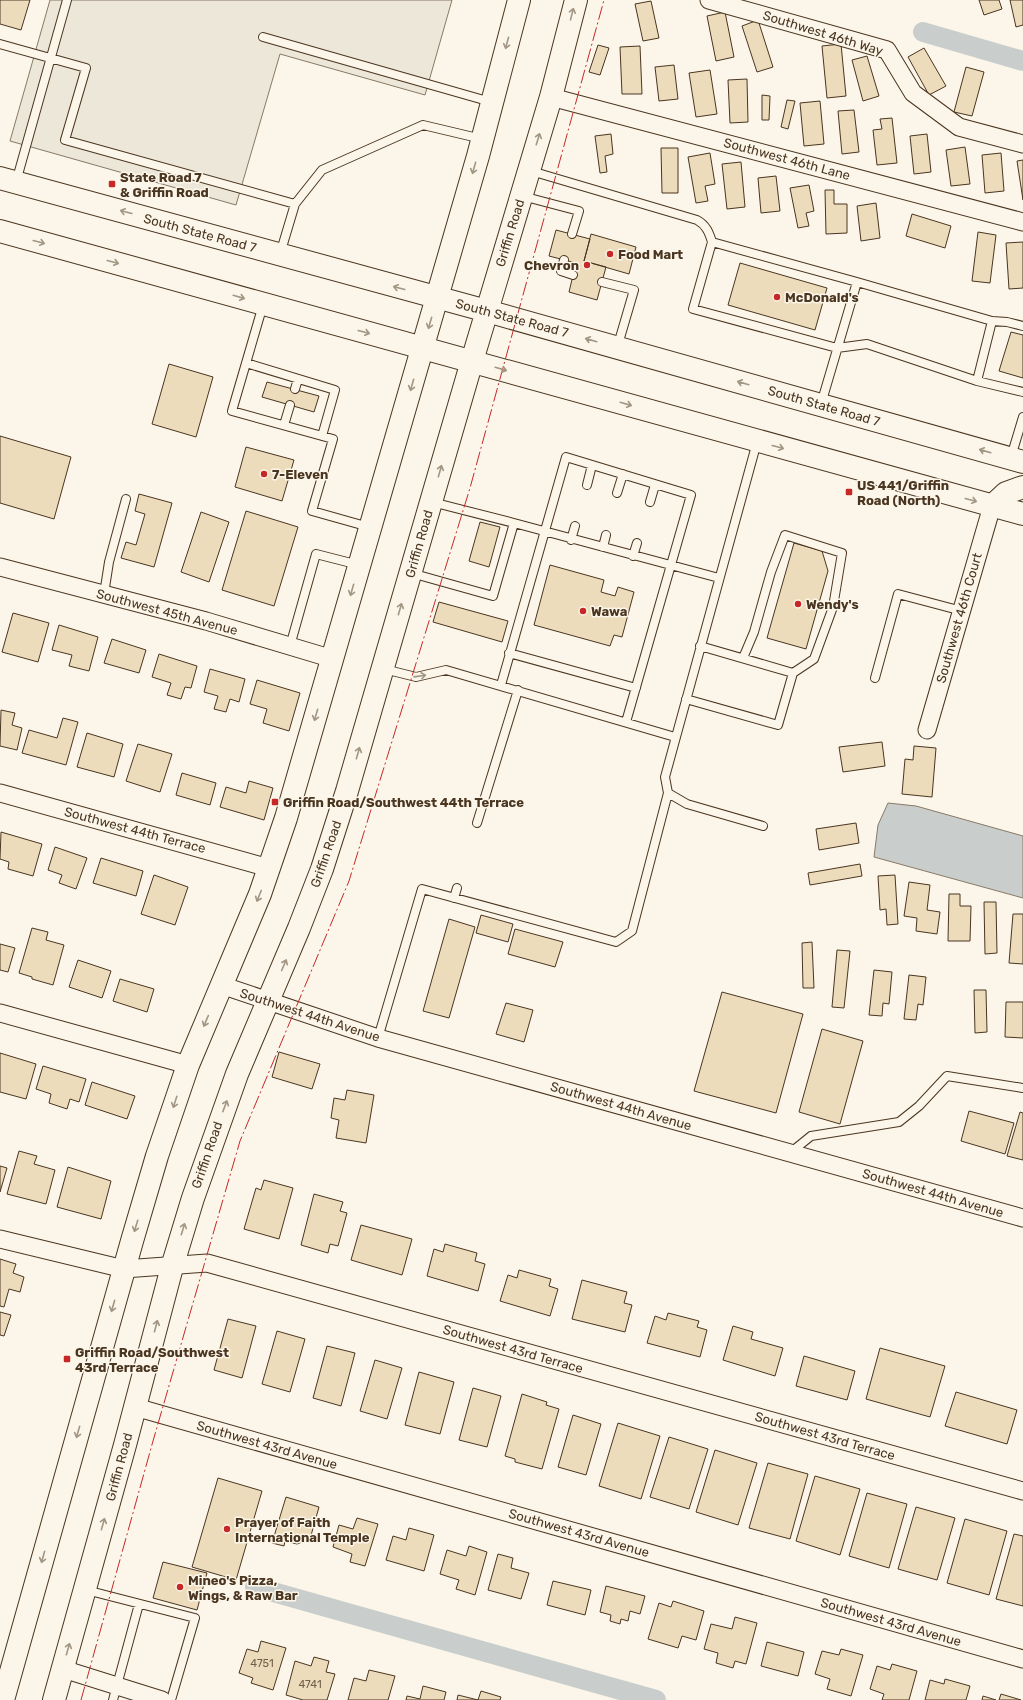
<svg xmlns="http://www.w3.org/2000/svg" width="1023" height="1700" font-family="Rubik,sans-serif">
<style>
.parking{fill:#ede7d9;stroke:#887966}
.water{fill:#c9cecd;stroke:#887966}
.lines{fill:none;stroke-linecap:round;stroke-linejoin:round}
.canal{stroke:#c9cecd;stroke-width:20}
.building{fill:#ecdcbc;stroke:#4a3520}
.service-casing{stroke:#4a3520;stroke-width:10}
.minor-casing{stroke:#4a3520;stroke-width:19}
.primary-casing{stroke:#4a3520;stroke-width:24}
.service{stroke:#fbf6e9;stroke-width:8}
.minor{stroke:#fbf6e9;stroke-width:17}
.primary{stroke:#fbf6e9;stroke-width:22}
.power{stroke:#c62828;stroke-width:1;stroke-dasharray:14 3 2 3;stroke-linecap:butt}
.oneway{stroke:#a29684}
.poi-dot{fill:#c62828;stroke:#fbf6e9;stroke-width:1.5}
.labels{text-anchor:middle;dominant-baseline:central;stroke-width:3;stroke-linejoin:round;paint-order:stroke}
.number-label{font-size:11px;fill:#725f47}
.street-label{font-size:13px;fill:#4a3520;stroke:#fbf6e9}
.poi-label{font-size:13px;font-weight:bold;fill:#4a3520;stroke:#fbf6e9;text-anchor:start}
</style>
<rect width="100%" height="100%" fill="#fbf6e9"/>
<path class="parking" d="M 50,0 L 452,0 L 425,95 L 280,54 L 236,205 L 10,141 Z"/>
<path class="water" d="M 888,803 L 916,806 L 1023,836 L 1023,898 L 874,857 L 878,825 Z"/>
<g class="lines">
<path class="canal" d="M 923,32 L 1023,61
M 255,1587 L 656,1700"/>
</g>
<path class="building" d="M 0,0 L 30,0 L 21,30 L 0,24 Z
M 979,0 L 999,0 L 1002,9 L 984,15 Z
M 1010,0 L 1023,0 L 1023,25 L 1016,27 Z
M 651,1 L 659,38 L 643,41 L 635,4 Z
M 725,12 L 734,57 L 716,61 L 707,16 Z
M 758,20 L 773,67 L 757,72 L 742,26 Z
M 841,44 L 846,96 L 827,98 L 822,46 Z
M 598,45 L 609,48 L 600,75 L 589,72 Z
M 640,46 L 642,94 L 622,94 L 620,47 Z
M 924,48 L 946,86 L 929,95 L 908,57 Z
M 867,56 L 879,96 L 863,101 L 852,60 Z
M 674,65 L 678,99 L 659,101 L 655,67 Z
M 966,67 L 984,72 L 972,116 L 954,112 Z
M 710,70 L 717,114 L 696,117 L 689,73 Z
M 747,79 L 748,122 L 730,123 L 728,80 Z
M 762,95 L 770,96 L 769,120 L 762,120 Z
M 787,100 L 795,101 L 788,129 L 781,127 Z
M 820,101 L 824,144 L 804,146 L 800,103 Z
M 854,110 L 859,152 L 842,154 L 838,111 Z
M 892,118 L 897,163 L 877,165 L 873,130 L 882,129 L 880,119 Z
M 611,134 L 613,154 L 605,156 L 607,172 L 600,173 L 595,136 Z
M 927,134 L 931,172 L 914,174 L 910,136 Z
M 965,147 L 970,184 L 951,186 L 946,150 Z
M 661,148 L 678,148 L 678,193 L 662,193 Z
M 710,153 L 715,184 L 705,186 L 708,201 L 696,203 L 688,157 Z
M 1001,153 L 1004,191 L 985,193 L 982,155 Z
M 1023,160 L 1023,200 L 1017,161 Z
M 741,162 L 745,207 L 727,209 L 722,164 Z
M 776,176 L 780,211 L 761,213 L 758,178 Z
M 809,185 L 814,211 L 806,213 L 809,226 L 798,228 L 790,188 Z
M 825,190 L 834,190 L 834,204 L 847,204 L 847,233 L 826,234 Z
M 876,203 L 880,238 L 861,241 L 857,206 Z
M 912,214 L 951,226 L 945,248 L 906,236 Z
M 556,230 L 590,239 L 584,261 L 606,267 L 597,300 L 569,292 L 576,263 L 549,256 Z
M 978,232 L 996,235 L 990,283 L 972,281 Z
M 591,234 L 636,247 L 629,274 L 584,261 Z
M 1023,242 L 1023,288 L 1009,289 L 1006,243 Z
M 740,263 L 827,288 L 815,330 L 728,305 Z
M 1011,332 L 1023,335 L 1023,378 L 999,371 Z
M 169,364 L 213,377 L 196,437 L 152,424 Z
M 267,382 L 319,396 L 314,412 L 262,397 Z
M 0,436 L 71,457 L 54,519 L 0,503 Z
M 246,447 L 294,460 L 282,501 L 235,487 Z
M 139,494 L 172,503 L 154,567 L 121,558 L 126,542 L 136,545 L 145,514 L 135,511 Z
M 246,511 L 298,527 L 274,606 L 222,590 Z
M 201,512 L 229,522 L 209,582 L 181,572 Z
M 480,522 L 500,527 L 489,567 L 469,561 Z
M 794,543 L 822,551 L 828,571 L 806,649 L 767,638 Z
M 550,565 L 604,580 L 601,592 L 615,596 L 618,587 L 634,592 L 622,637 L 614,635 L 610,646 L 534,625 Z
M 439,602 L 508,621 L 502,642 L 433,622 Z
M 13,613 L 49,623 L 38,662 L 2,652 Z
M 59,625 L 98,637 L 89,671 L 69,666 L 72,655 L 52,650 Z
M 112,639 L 146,650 L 139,673 L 104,663 Z
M 159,654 L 197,666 L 191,688 L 185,687 L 181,699 L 167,695 L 171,683 L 152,677 Z
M 210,669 L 245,679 L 239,702 L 230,699 L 226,712 L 214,709 L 218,696 L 204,692 Z
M 257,680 L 300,693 L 289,731 L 263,723 L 267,709 L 250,704 Z
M 1,710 L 15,713 L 12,725 L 22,728 L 17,750 L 0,746 Z
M 63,718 L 78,722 L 66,765 L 22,753 L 29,730 L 57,738 Z
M 87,733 L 123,744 L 114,777 L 77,767 Z
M 882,742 L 885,766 L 843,772 L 839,747 Z
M 138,744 L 172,754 L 160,792 L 126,781 Z
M 914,746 L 936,748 L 932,797 L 902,794 L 905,759 L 913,760 Z
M 182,773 L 216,783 L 210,805 L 176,795 Z
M 249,781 L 273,788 L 264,820 L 220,807 L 226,787 L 246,793 Z
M 856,823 L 859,843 L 819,850 L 816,829 Z
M 1,832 L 42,844 L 33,876 L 8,869 L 9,862 L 0,859 Z
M 55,847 L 87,858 L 76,889 L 59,883 L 62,875 L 48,870 Z
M 101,858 L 143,871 L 136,896 L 93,883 Z
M 860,864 L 862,876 L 810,885 L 808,873 Z
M 154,875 L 188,887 L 175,925 L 141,914 Z
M 895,875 L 898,924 L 887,925 L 886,909 L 880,910 L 878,876 Z
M 909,882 L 930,885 L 927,910 L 940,912 L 937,934 L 916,931 L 917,918 L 904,916 Z
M 949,894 L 960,894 L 960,906 L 971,906 L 970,941 L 948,941 Z
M 984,902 L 996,902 L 997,953 L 985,954 Z
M 1013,914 L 1023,914 L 1023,964 L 1009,963 Z
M 481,915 L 513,924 L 508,942 L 476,933 Z
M 449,919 L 475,927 L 449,1018 L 423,1011 Z
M 32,928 L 48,932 L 46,940 L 64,945 L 53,985 L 32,979 L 32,977 L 19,973 Z
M 515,929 L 563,942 L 555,967 L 508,954 Z
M 812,942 L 814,988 L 803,988 L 802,943 Z
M 0,944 L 15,948 L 8,972 L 0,970 Z
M 837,950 L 850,951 L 844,1008 L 832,1007 Z
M 78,960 L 111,971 L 102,998 L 69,987 Z
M 874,970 L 892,972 L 889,1004 L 883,1003 L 882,1016 L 869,1015 Z
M 909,975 L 926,977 L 923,1005 L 918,1004 L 916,1020 L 904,1019 Z
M 120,979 L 154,989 L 147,1012 L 113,1001 Z
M 974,990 L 986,990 L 987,1032 L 975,1033 Z
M 722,992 L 803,1014 L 776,1113 L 694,1091 Z
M 1006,1002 L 1023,1002 L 1023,1038 L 1005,1037 Z
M 506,1003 L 533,1010 L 524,1042 L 496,1034 Z
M 822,1029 L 863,1041 L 840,1124 L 799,1112 Z
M 279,1052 L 320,1064 L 312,1089 L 272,1077 Z
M 0,1053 L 36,1064 L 26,1099 L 0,1092 Z
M 43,1066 L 86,1079 L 79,1102 L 70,1099 L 67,1109 L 49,1103 L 51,1094 L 36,1089 Z
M 92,1082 L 135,1096 L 127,1119 L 85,1105 Z
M 347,1090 L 374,1095 L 366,1143 L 336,1138 L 339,1120 L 331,1118 L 334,1098 L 345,1100 Z
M 969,1111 L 1014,1123 L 1005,1154 L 961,1141 Z
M 1020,1112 L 1023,1113 L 1023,1160 L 1007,1156 Z
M 19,1151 L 37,1156 L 34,1164 L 55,1170 L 46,1204 L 7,1194 Z
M 0,1166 L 7,1168 L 0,1192 Z
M 68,1167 L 111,1181 L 101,1219 L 57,1207 Z
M 264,1180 L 293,1188 L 279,1239 L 244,1229 L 256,1188 L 261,1190 Z
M 314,1194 L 343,1202 L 340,1211 L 347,1213 L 338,1246 L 330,1244 L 328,1253 L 301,1245 Z
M 361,1225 L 412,1239 L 402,1275 L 351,1260 Z
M 445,1244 L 477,1253 L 475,1261 L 485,1264 L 478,1291 L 427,1276 L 434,1249 L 443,1252 Z
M 0,1259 L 16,1264 L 13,1273 L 24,1277 L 20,1292 L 9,1289 L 4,1307 L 0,1306 Z
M 519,1270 L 551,1279 L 549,1286 L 558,1289 L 550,1316 L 500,1301 L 508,1275 L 517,1278 Z
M 582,1280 L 627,1292 L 624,1303 L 632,1305 L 625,1332 L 572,1319 Z
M 0,1312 L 11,1315 L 4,1336 L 0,1335 Z
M 668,1313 L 699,1321 L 697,1327 L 707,1330 L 700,1357 L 647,1343 L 655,1316 L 666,1320 Z
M 228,1319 L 256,1326 L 242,1378 L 214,1370 Z
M 733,1326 L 753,1332 L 751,1339 L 783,1348 L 775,1376 L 723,1360 Z
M 277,1331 L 305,1339 L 290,1392 L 262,1384 Z
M 327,1346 L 355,1353 L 341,1406 L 313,1398 Z
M 880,1348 L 945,1366 L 930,1417 L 866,1399 Z
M 804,1356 L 855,1371 L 847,1400 L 796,1386 Z
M 375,1360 L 402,1368 L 387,1419 L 360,1411 Z
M 419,1372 L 454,1382 L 440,1434 L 405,1425 Z
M 473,1388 L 501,1396 L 487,1447 L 459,1440 Z
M 956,1392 L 1017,1410 L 1007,1444 L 945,1426 Z
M 522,1394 L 547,1402 L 546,1405 L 559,1409 L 542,1469 L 515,1462 L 515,1459 L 505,1456 Z
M 573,1415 L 601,1424 L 586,1475 L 558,1467 Z
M 618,1423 L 660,1436 L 641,1499 L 599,1486 Z
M 669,1437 L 708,1449 L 689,1509 L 650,1497 Z
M 715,1450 L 757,1463 L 738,1525 L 696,1512 Z
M 768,1463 L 808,1474 L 790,1539 L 749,1528 Z
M 815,1476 L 860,1489 L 840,1555 L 796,1541 Z
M 218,1478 L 262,1491 L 236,1580 L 192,1567 Z
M 867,1493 L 907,1504 L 889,1568 L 849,1556 Z
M 286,1497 L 319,1507 L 310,1539 L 297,1544 L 285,1541 L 284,1546 L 272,1543 Z
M 916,1507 L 955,1518 L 937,1580 L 898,1569 Z
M 357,1518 L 378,1524 L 365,1566 L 350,1562 L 352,1554 L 333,1547 L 339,1525 L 353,1529 Z
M 965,1519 L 1007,1531 L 989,1595 L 947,1583 Z
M 409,1528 L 434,1535 L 424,1571 L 386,1560 L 393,1536 L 406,1540 Z
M 1014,1534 L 1023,1536 L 1023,1606 L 996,1599 Z
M 469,1546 L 487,1552 L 475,1595 L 456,1589 L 459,1580 L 440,1574 L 447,1550 L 466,1556 Z
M 498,1554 L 513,1558 L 511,1568 L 529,1573 L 521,1599 L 488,1590 Z
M 163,1562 L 207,1573 L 197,1610 L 153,1598 Z
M 553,1581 L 591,1590 L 585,1615 L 547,1605 Z
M 606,1586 L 645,1596 L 640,1614 L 630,1611 L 628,1621 L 621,1619 L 620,1624 L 610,1621 L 611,1615 L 600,1612 Z
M 673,1601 L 704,1611 L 696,1640 L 682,1636 L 678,1648 L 648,1639 L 659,1603 L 671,1607 Z
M 735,1617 L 757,1623 L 746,1664 L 735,1661 L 733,1668 L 716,1663 L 718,1653 L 704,1649 L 711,1624 L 732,1629 Z
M 261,1641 L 286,1648 L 273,1690 L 251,1683 L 253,1678 L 239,1673 L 247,1649 L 258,1652 Z
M 767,1642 L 804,1652 L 798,1676 L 761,1666 Z
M 841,1649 L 863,1655 L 851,1696 L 827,1689 L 830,1679 L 815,1674 L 822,1651 L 839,1655 Z
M 314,1657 L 329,1661 L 326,1672 L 335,1674 L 327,1700 L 303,1700 L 286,1695 L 295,1661 L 311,1666 Z
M 892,1664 L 917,1671 L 909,1700 L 882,1700 L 884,1694 L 870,1689 L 877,1666 L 890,1670 Z
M 369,1670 L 395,1676 L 388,1700 L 348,1700 L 354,1678 L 366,1681 Z
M 945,1679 L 970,1686 L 966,1700 L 925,1700 L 930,1680 L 944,1684 Z
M 423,1686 L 446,1692 L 444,1700 L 406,1700 L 407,1696 L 420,1699 Z
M 481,1691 L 501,1697 L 500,1700 L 478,1700 Z
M 1001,1694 L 1021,1700 L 999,1700 Z
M 458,1695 L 478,1700 L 457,1700 Z
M 983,1696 L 996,1700 L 982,1700 Z"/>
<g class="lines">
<defs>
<path id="service" d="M 263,37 L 491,102
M 0,44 L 86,68 L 65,140 L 295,204 L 322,170 L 423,125 L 482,139
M 531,171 L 697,220 C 706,225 709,232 712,242
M 16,182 L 67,0
M 522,196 L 579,211 L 572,234
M 712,242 L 857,282 L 992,321 L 977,381 L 867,344 L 837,348 L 693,309 Z
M 280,254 L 295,204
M 564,260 L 561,271 L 573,275
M 602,282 L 634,290 L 617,348
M 263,305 L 232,411 L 333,439 L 312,511 L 369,527
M 992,321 L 1007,322 L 1023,326
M 246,363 L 335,390 L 322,436
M 977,381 L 1023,392
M 295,389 L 298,379
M 821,404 L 857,282
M 284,425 L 290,405
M 757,442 L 665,777 L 668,793 L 687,804 L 763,826
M 1011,457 L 1023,417
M 587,485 L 592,465
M 617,493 L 623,474
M 650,502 L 655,485
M 514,523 L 719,578
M 571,540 L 575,526
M 603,547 L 606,535
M 633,556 L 637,543
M 411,573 L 493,596 L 514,523 L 432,502
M 104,594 L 109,562 L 126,499
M 290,646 L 316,554 L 359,565
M 509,653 L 636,688
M 743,658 L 754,632 L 771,572 L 785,535 L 842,553 L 833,607 L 814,659 L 793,673
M 384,669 L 416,677 L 446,670 L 675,737
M 875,678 L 898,594 L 962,611
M 501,685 L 566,457 L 691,495 L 626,722
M 686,699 L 778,725 L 793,673 L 700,646
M 477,823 L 518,690
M 454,898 L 457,888
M 378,1038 L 422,889 L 616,942 L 632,931 L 668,793
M 790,1153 L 811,1136 L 899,1122 L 919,1106 L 947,1076 L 1023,1088
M 86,1590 L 195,1618 L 171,1700
M 113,1700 L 139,1604"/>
<path id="minor" d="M 709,0 L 887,50 L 913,93 L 959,127 L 1023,144
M 551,97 L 1023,222
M 0,567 L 206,621 L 333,659
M 927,730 L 992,506
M 0,793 L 269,868
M 221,985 L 378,1038 L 1023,1218
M 0,1013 L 188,1065
M 0,1239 L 124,1269 L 207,1263 L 1023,1491
M 135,1407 L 1023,1659
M 63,1669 L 162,1700"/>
<path id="primary" d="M 0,178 L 487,311 L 1023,462
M 0,231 L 1023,514
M 992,506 L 1006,493 L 1023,487
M 3,1700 L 132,1241 L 157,1156 L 188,1065 L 260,894 L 286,818 L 478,156 L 519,0
M 54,1700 L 125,1445 L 172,1267 L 193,1198 L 237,1074 L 299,928 L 322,869 L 347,791 L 472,361 L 551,97 L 576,0"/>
</defs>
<use href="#service" class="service-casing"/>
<use href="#minor" class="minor-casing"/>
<use href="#primary" class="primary-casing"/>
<use href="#service" class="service"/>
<use href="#minor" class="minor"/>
<use href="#primary" class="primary"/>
<path class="power" d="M 81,1700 L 153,1441 L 240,1141 L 349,881 L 470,488 L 604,0"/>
</g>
<defs><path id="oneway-shaft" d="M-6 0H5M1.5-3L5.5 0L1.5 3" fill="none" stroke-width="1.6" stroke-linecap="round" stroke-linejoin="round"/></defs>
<g class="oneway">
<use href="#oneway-shaft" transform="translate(572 14) rotate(-76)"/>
<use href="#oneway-shaft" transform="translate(507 43) rotate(105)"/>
<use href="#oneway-shaft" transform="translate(538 139) rotate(-73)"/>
<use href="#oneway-shaft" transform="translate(474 168) rotate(106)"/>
<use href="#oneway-shaft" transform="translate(126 212) rotate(-165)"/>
<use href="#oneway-shaft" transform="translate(39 242) rotate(15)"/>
<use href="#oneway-shaft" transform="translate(113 262) rotate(15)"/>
<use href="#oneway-shaft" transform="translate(399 288) rotate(-165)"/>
<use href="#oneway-shaft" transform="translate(239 297) rotate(16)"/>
<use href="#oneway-shaft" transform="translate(430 323) rotate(106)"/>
<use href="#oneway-shaft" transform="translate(364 332) rotate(15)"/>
<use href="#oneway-shaft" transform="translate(591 340) rotate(-164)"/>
<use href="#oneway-shaft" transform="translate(501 369) rotate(16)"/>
<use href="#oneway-shaft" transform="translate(743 383) rotate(-164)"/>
<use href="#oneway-shaft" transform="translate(412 385) rotate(106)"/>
<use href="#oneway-shaft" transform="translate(626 404) rotate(16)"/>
<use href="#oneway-shaft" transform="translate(778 447) rotate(15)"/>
<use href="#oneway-shaft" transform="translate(985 451) rotate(-164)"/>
<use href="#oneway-shaft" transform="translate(440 471) rotate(-74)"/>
<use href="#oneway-shaft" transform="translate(971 500) rotate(15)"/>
<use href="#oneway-shaft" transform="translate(352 590) rotate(106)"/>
<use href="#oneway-shaft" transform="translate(400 609) rotate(-74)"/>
<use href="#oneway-shaft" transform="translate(420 676) rotate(-8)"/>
<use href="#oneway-shaft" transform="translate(316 715) rotate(106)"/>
<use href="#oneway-shaft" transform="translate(358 753) rotate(-74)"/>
<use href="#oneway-shaft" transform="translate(259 896) rotate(112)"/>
<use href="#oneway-shaft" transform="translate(284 965) rotate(-67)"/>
<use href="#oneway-shaft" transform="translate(206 1021) rotate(113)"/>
<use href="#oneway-shaft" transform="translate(175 1102) rotate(108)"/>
<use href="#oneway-shaft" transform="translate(225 1106) rotate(-69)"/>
<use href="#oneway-shaft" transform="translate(136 1226) rotate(107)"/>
<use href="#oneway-shaft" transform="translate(183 1229) rotate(-73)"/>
<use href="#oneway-shaft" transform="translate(113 1306) rotate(106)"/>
<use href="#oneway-shaft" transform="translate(156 1326) rotate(-75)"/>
<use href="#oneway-shaft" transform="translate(78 1432) rotate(106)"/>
<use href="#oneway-shaft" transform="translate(103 1524) rotate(-74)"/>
<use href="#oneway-shaft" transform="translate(43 1557) rotate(106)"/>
<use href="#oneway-shaft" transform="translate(68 1649) rotate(-74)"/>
</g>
<g class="poi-dot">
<rect x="108" y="180" width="8" height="8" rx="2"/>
<circle cx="610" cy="254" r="4"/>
<circle cx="587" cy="265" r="4"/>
<circle cx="777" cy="297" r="4"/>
<circle cx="264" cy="474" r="4"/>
<rect x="845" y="488" width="8" height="8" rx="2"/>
<circle cx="798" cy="604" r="4"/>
<circle cx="583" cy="611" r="4"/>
<rect x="271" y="798" width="8" height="8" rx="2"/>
<rect x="63" y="1355" width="8" height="8" rx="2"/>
<circle cx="227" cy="1529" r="4"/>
<circle cx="180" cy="1587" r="4"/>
</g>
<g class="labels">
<g class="number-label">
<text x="262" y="1663">4751</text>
<text x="310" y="1684">4741</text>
</g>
<g class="street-label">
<text transform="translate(823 33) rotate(17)">Southwest 46th Way</text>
<text transform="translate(787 159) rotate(15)">Southwest 46th Lane</text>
<text transform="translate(200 233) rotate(15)">South State Road 7</text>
<text transform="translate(510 233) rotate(-73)">Griffin Road</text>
<text transform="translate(512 318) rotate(15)">South State Road 7</text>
<text transform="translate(824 406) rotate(16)">South State Road 7</text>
<text transform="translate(419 544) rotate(-74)">Griffin Road</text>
<text transform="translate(167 612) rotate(15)">Southwest 45th Avenue</text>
<text transform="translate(959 618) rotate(-74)">Southwest 46th Court</text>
<text transform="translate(135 830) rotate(15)">Southwest 44th Terrace</text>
<text transform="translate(326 854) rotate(-71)">Griffin Road</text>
<text transform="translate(310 1015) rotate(18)">Southwest 44th Avenue</text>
<text transform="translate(621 1106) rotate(16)">Southwest 44th Avenue</text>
<text transform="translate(207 1155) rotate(-71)">Griffin Road</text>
<text transform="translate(933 1193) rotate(16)">Southwest 44th Avenue</text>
<text transform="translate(513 1349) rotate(16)">Southwest 43rd Terrace</text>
<text transform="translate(825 1436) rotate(16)">Southwest 43rd Terrace</text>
<text transform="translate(267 1445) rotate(16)">Southwest 43rd Avenue</text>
<text transform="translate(119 1467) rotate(-75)">Griffin Road</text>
<text transform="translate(579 1533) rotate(16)">Southwest 43rd Avenue</text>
<text transform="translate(891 1622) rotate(16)">Southwest 43rd Avenue</text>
</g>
<g class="poi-label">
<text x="120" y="177">State Road 7<tspan x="120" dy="15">&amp; Griffin Road</tspan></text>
<text x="618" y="254">Food Mart</text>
<text x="579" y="265" text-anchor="end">Chevron</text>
<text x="785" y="297">McDonald's</text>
<text x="272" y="474">7-Eleven</text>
<text x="857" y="485">US 441/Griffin<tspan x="857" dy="15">Road (North)</tspan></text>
<text x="806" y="604">Wendy's</text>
<text x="591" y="611">Wawa</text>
<text x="283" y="802">Griffin Road/Southwest 44th Terrace</text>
<text x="75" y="1352">Griffin Road/Southwest<tspan x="75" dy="15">43rd Terrace</tspan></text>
<text x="235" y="1522">Prayer of Faith<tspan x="235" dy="15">International Temple</tspan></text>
<text x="188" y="1580">Mineo's Pizza,<tspan x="188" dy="15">Wings, &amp; Raw Bar</tspan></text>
</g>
</g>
</svg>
